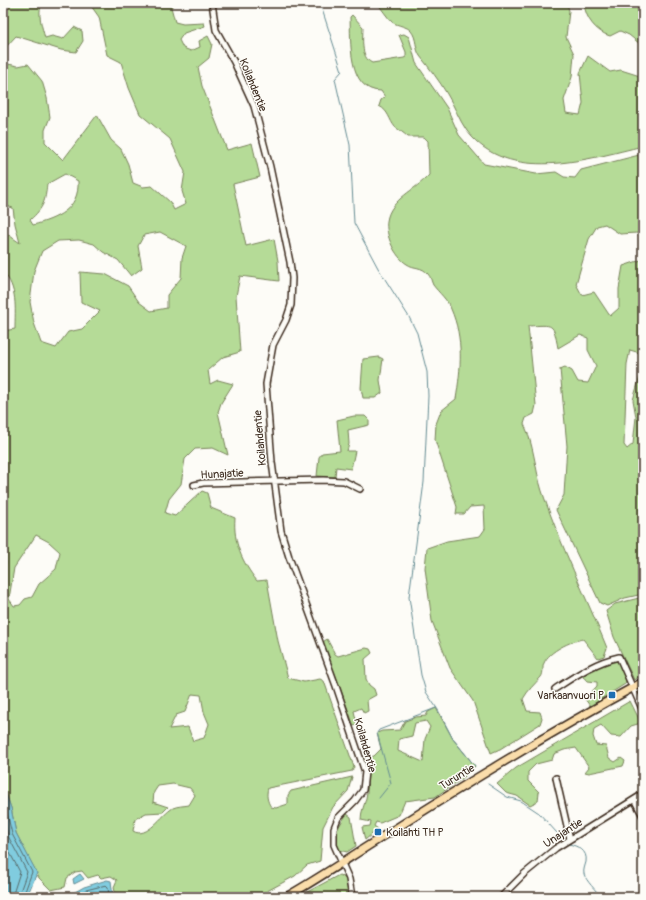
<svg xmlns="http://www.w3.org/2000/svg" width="646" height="900" font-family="Pangolin,sans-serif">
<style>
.green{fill:#b5db97;stroke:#78825a;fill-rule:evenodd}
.water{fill:#80ccdf;stroke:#648b92}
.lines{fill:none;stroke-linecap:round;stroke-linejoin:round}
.shore{stroke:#576b6b;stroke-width:1}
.stream{stroke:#648b92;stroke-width:1}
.minor-casing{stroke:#3b2a1e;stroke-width:8}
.highway-casing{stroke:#3b2a1e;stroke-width:10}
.minor{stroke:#fdfcf7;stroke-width:5}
.highway{stroke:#faddab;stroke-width:7}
.poi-dot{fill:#1f6fb2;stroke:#fdfcf7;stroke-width:1.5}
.labels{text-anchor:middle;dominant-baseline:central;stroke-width:3;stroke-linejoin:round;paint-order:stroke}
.street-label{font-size:11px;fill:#3b2a1e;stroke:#fdfcf7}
.poi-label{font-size:11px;fill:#3b2a1e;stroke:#fdfcf7;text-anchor:end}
</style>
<rect width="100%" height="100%" fill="#fdfcf7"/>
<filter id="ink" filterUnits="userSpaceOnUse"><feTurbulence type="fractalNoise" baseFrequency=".025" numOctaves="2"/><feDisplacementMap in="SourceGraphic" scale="8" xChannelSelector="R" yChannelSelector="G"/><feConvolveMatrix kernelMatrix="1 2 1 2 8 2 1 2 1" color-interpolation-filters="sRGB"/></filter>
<g filter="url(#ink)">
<path class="green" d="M 3,3 L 42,3 C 37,13 42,27 45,38 L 52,36 L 63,39 L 74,27 L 82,31 L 83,41 L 76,52 L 61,50 L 16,36 L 3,50 Z
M 89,3 L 176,3 L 171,7 L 175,22 L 183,24 L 204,23 L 205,26 L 184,33 L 179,40 L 183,48 L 191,51 L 200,47 L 199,41 L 208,36 L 212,44 L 209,58 L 198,67 L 202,86 L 227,150 L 252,143 L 260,177 L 233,184 L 246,246 L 274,239 L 278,261 L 279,281 L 240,276 L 236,296 L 240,352 L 223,357 L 208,370 L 210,384 L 218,380 L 233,384 L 221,403 L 218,412 L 228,455 L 213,448 L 195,449 L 185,459 L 181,484 L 169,499 L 165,513 L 175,516 L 202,491 L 207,493 L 211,508 L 235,518 C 233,542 242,562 257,581 L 267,580 L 278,641 L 288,678 L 304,682 L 320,679 L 324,681 L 354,767 L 352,771 L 268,788 C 266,795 267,801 271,807 L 276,808 L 288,804 L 288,795 L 291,791 L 352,777 L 348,791 L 333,807 L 323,827 L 320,861 L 307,865 L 295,876 L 256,897 L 116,897 L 114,887 L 117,880 L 111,876 L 101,878 L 98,875 L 88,878 L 82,871 L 75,872 L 67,878 L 65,887 L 51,890 L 39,878 L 16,833 L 11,808 L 6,794 L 3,790 L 3,582 L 6,562 L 3,559 L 3,331 L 15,329 C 15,308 18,288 3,272 L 3,231 L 20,243 L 15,224 L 13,208 L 3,205 L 3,63 L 18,66 L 28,64 L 42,81 L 47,98 L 50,117 L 45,130 L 45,142 L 63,160 L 97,115 L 111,140 L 121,149 L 128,164 L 133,183 L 143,187 L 152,186 L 170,202 L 174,210 L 186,204 L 182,191 L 185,172 L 170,139 L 140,114 L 129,88 L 121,62 L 107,55 L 99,17 ZM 65,174 L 78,181 C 80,209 56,219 33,225 L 30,220 C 44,207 45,202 47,184 ZM 160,232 L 186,246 L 182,258 L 181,278 L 167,295 L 167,308 L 151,311 L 139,302 L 128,286 L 105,274 L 80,272 L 81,302 L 100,311 L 82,329 L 68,332 L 56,348 L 41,343 L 34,323 L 30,302 L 34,271 L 42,251 L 58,241 L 79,240 L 94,244 L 103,252 L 118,260 L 131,276 L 142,268 L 138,246 L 144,235 ZM 36,535 L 49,542 L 60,552 L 56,569 L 39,584 L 32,597 L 25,599 L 20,605 L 14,606 L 9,599 L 14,568 ZM 192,694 L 201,695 L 204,712 L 209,724 L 204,738 L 193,741 L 188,727 L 169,729 L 176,715 L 185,712 ZM 173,784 L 190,788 L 195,795 L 189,805 C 184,806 177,806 173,808 C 162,814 147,840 133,831 L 135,819 L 146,813 L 163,812 L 168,807 L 153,802 L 154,792 L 158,786 Z
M 377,3 L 567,3 L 569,11 L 566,37 L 574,54 L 572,77 L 564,100 L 566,113 L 580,115 L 583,103 L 580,73 L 588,56 L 610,72 L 621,70 L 643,77 L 643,146 C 588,159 508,185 467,131 C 459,120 454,105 447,94 C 439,80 430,69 420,56 C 415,49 417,38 411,31 C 407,26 398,26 392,22 C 387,17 382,9 377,3 Z
M 584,3 L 643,3 L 643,43 L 640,44 L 629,35 L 620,31 L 610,36 C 596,32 585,18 584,3 Z
M 352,15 L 363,27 C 363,38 360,57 372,63 L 404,58 L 406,57 L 406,52 L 399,35 L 404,34 L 409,37 L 416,63 L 447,108 L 459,135 L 484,164 L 536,174 L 556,172 L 564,177 L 575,178 L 581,170 L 643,154 L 643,241 L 637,233 L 620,234 L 605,224 L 597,226 L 589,239 L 576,284 L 582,295 L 594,292 L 610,316 L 619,308 L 619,289 L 623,266 L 641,260 L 643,254 L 643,354 L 630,350 L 627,364 L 624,445 L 627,449 L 633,444 L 636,417 L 633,400 L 641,373 L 643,375 L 643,594 L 625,598 L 607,606 L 600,603 L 556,510 L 564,495 L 567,446 L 560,369 L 565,367 L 572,371 L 578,382 L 588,383 L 596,366 L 588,350 L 588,338 L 580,335 L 558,348 C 553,322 554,325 528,326 L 536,405 L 534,414 L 526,418 L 524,424 C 534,445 535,469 542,491 C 560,545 586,596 607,648 L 604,656 L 598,658 L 583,639 C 571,641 549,651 544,663 C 542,667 544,673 541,677 C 534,685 528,690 523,699 L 527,711 L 540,712 L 542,718 L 540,724 L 500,749 L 491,753 L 473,701 L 450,668 L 432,621 L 425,568 L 427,548 L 447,541 L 480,536 L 485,529 L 484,506 L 470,507 L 464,514 L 456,514 L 457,507 L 435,440 L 436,424 L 441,411 L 456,399 C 461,368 464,339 451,309 C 447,299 439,293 433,285 C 431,281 431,277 428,274 C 422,266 414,269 407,264 C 395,257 385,235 387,221 C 390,199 416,190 429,175 L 428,141 L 424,137 L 408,137 C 404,133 399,130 395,127 C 389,120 389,111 379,106 L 381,100 L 385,97 L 381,91 C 347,91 351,40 350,17 Z
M 379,357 L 383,359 L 380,380 L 382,393 L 375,398 L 363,398 L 361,388 L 363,359 Z
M 354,416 L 365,416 L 369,420 L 369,425 L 348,430 L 349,444 L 347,451 L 355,451 L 351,469 L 336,467 L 335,477 L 317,476 L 319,457 L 322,453 L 340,451 L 337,420 Z
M 643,597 L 643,674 L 634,680 L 614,637 L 606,611 L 615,604 Z
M 327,639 L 335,654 L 338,656 L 366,648 L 370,649 L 372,653 L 365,659 L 366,679 L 369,685 L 374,689 L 376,695 L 367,700 L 368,711 L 364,713 L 361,708 L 354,711 L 357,724 L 354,726 L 323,642 Z
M 614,661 L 618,662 L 626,681 L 625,684 L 590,706 L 585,699 L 597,686 L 597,682 L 588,681 L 583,677 L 586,671 Z
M 630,701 L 641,723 L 631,726 L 621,737 L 611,736 L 601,725 L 594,729 L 593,736 L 596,745 L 606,746 L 609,758 L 615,762 L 621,758 L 625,761 L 623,766 L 589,773 L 585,772 L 589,767 L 576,748 L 564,750 L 554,754 L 552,760 L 536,764 L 528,772 L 528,781 L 539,792 L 538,801 L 530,805 L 517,796 L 506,793 L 497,784 L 516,768 Z
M 436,708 L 453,739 L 475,766 L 463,778 L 435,797 L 405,801 L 399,815 L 380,823 L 376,822 L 374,826 L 378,829 L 365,840 L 362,827 L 370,826 L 371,822 L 361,820 C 361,811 364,807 366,798 C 369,784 367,773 364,759 L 374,756 L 381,749 L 377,733 L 382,731 L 400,730 L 405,721 L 416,717 L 426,716 L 428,712 ZM 426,721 L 430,727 L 425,739 L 423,762 L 398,751 L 399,739 L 412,736 L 415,723 Z
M 347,814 L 351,817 L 356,846 L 347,852 L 339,850 C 332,835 338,827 347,814 Z
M 339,875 C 348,877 351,889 349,897 L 298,897 Z"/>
<path class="water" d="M 3,790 L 6,794 L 11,808 L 16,833 L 37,873 L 27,896 L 24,897 L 3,897 Z
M 80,874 L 84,879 L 74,884 L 73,879 Z
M 107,880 L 111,881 L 113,897 L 66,897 L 84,887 Z"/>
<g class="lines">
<path class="shore" d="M 3,796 L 12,834 L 32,872 L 23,897
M 3,813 L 8,836 L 27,872 L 18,897
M 3,840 L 20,872 L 12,897
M 75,897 L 86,890 L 106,885 L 108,887 L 109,897"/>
<path class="stream" d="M 320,3 L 342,71 L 335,79 L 350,145 L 354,223 L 378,268 L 409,317 L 417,333 L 427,372 L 428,396 L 424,482 L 409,597 L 421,675 L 426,692 L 438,710 L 453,739 L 475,766
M 488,784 L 507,797 L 521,801 L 539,813 L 557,833
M 379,798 L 391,783 L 377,733 L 379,730 L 436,708
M 569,844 C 577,846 588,850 586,862 C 585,866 583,870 584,874 C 586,881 596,890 601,897"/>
<defs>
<path id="minor" d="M 212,3 L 216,30 L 234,62 L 254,106 L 270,167 L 290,262 L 292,278 L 291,305 L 286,320 L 273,345 L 266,384 L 272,462 L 281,531 L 289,557 L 336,686 L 365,772 L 363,790 L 355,801 L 338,818 L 334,828 L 334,845 L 349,879 L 352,897
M 194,485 L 203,483 L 323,480 L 344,481 L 360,489
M 555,689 C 575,676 595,662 619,657 L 643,711
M 556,778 L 570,839
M 635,801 L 643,816
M 501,897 L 524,874 L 556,848 L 643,794"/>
<path id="highway" d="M 286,897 C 321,877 353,855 387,834 C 470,781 556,729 643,682"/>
</defs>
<use href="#minor" class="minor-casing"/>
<use href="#highway" class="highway-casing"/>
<use href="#minor" class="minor"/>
<use href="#highway" class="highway"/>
</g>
</g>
<g class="poi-dot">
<rect x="608" y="691" width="8" height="8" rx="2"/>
<rect x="374" y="828" width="8" height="8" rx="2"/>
</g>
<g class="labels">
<g class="street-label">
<text transform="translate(253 85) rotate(68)">Koilahdentie</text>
<text transform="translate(260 438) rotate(-95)">Koilahdentie</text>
<text transform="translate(222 474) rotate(-3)">Hunajatie</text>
<text transform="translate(365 745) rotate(74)">Koilahdentie</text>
<text transform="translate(457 777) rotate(-31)">Turuntie</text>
<text transform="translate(563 833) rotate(-33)">Unajantie</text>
</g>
<g class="poi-label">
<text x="604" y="695">Varkaanvuori P</text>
<text x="386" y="832" text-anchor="start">Koilahti TH P</text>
</g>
</g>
<rect width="646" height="900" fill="none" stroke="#fdfcf7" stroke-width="16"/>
<rect x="8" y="8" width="630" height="884" fill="none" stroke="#3b2a1e" stroke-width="1.5" filter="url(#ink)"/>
</svg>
